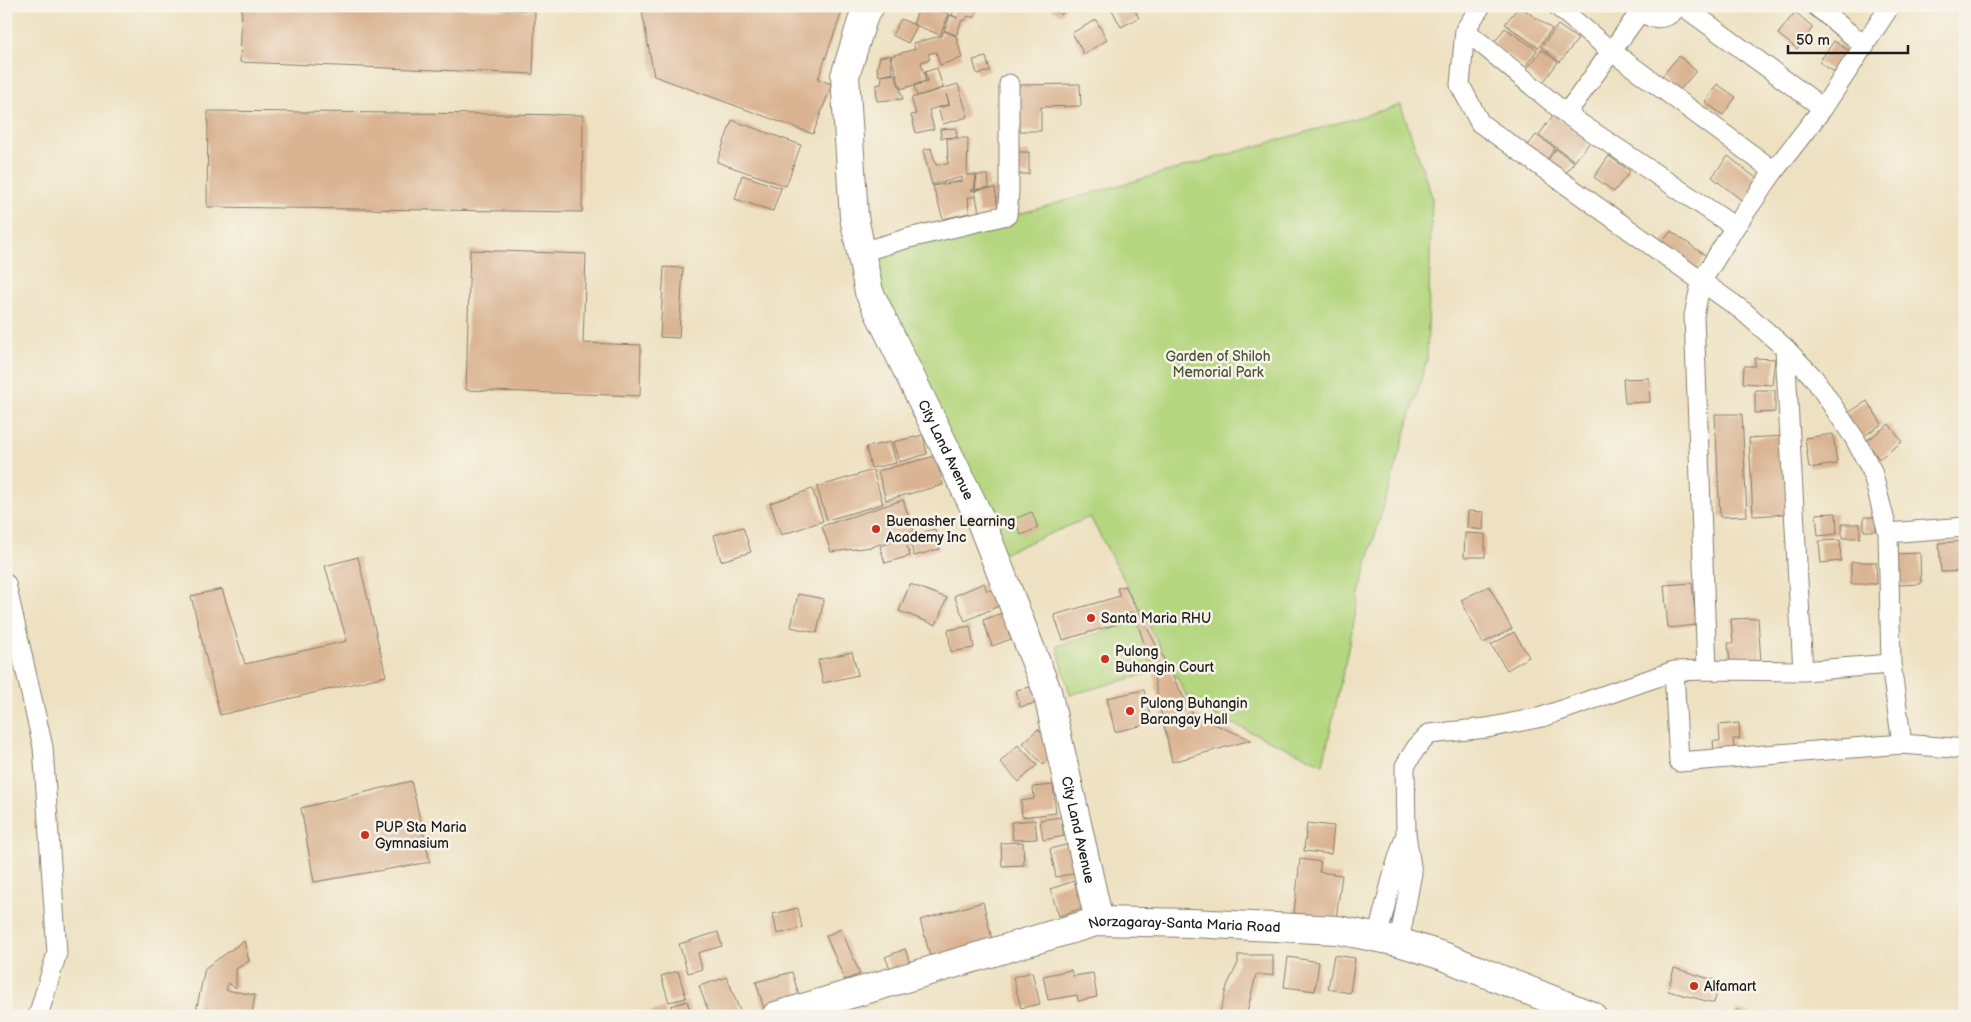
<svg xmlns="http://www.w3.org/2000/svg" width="1971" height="1022" font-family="'Balsamiq Sans',sans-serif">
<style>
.green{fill:#b4d67e;stroke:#68794d}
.building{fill:#dab492}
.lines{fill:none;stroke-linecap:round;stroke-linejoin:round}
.street-casing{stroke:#857e6e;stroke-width:21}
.secondary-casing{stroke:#857e6e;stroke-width:30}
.primary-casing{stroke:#857e6e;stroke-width:30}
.street{stroke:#fff;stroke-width:19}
.secondary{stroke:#fff;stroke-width:28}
.primary{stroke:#fff;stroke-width:28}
.poi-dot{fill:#c8321e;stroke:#f7f3e8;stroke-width:2}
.labels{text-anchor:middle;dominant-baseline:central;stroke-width:5;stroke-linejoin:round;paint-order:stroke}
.park-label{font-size:14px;fill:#4a5439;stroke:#f7f3e8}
.street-label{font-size:14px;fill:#1c1c1c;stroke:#f7f3e8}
.poi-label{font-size:14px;fill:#1c1c1c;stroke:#f7f3e8;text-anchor:start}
</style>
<rect width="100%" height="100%" fill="#f7f3e8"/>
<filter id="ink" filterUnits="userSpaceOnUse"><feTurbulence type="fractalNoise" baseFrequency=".02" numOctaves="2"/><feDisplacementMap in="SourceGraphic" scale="10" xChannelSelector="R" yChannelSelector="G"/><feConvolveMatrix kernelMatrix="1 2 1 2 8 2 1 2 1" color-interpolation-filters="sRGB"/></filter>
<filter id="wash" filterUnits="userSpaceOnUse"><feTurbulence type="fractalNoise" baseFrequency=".0096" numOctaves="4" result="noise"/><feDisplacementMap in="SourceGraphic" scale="20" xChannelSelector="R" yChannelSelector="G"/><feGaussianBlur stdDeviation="1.12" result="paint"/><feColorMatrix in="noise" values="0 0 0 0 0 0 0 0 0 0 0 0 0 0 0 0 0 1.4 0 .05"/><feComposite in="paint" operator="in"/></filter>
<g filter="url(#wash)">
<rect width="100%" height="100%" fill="#eee1c1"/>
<path class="green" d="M 1401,105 L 1432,197 L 1427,360 L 1367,562 L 1323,764 L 1192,706 L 1090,517 L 997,556 L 861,252 L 952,233 Z
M 1137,621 L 1153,672 L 1070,695 L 1057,646 Z"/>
<g id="blocks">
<path class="building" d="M 242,6 L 419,6 L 535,11 L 533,74 L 240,62 Z
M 644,6 L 844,6 L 818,79 L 832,84 L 813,134 L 654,76 L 642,12 Z
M 923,6 L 929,6 L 949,14 L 940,35 L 913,24 L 918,11 L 921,12 Z
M 956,6 L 979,6 L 974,18 L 968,16 L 965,21 L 962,20 L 956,35 L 944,30 L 950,15 L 958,18 L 952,15 Z
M 1047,6 L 1067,6 L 1061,15 Z
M 1114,6 L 1133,6 L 1139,18 L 1121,27 L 1111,8 Z
M 1519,6 L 1552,29 L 1538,48 L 1505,24 Z
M 1795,12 L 1813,27 L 1797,49 L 1778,34 Z
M 901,19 L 917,26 L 908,43 L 892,35 Z
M 1096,20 L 1107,40 L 1084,54 L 1072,33 Z
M 1558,25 L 1578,39 L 1560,62 L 1541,47 Z
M 1505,28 L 1537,50 L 1525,67 L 1493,44 Z
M 944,31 L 956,36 L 962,58 L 940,65 L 936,52 L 928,54 L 930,59 L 921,62 L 926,81 L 901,89 L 891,56 L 915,49 L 913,43 L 941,36 Z
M 1834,41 L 1851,52 L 1836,73 L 1819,62 Z
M 1542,50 L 1558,62 L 1542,84 L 1525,71 Z
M 890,55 L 893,73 L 879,76 L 877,68 L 880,57 Z
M 1679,56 L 1696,71 L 1680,90 L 1662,76 Z
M 986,57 L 990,71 L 977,74 L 973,60 Z
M 937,68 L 943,88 L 917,96 L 914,86 L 928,81 L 925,72 Z
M 895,74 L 903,99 L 877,101 L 876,85 L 881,84 L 882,76 Z
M 958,84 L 968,117 L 943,124 L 938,108 L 950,105 L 946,94 L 949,104 L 929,110 L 934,129 L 916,133 L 911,115 L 916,114 L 911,98 Z
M 1080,84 L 1081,106 L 1041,107 L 1041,131 L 1019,131 L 1017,85 Z
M 1717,84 L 1736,97 L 1723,115 L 1705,102 Z
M 208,111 L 583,115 L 582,212 L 207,207 Z
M 1553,115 L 1590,142 L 1575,161 L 1539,135 Z
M 732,120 L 801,145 L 786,186 L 717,162 Z
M 956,128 L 957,137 L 941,138 L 940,129 Z
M 1536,135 L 1555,148 L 1542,166 L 1523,152 Z
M 947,138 L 968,138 L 967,175 L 976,175 L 974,190 L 971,190 L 975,191 L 975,197 L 968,197 L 969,213 L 943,219 L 933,186 L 962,181 L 962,177 L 932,185 L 923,150 L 931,148 L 936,165 L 948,164 Z
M 1556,149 L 1574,162 L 1561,180 L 1543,167 Z
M 1012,152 L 1029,152 L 1029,174 L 1012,174 Z
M 1609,156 L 1630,171 L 1614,192 L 1594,177 Z
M 1728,156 L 1761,182 L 1745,203 L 1712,177 Z
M 742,175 L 781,188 L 773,211 L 735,199 Z
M 977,175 L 988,175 L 989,187 L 975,190 Z
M 995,188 L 998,210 L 979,213 L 975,190 Z
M 1671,231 L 1706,256 L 1693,275 L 1657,249 Z
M 470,250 L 586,254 L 583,343 L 641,345 L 640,396 L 466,390 Z
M 664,267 L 683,268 L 679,338 L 660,337 Z
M 1755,358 L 1775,359 L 1772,385 L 1743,383 L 1744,366 L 1755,366 Z
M 1649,378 L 1650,402 L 1625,403 L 1623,379 Z
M 1755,390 L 1775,390 L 1775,412 L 1755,413 Z
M 1867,401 L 1882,424 L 1861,438 L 1845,415 Z
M 1715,414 L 1742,414 L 1747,516 L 1720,517 Z
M 1889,424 L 1902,442 L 1879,459 L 1866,441 Z
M 1833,434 L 1837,464 L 1809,468 L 1805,438 Z
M 923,435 L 927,454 L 899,462 L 893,442 Z
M 1783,436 L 1787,514 L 1753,516 L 1749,438 Z
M 891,442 L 896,463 L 871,468 L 866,447 Z
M 935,456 L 943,485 L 886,500 L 878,471 Z
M 873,470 L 883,504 L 827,520 L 817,487 Z
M 812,489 L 823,521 L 781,535 L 770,503 Z
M 903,500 L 914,531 L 872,547 L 831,552 L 822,526 Z
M 1468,511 L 1484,512 L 1483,530 L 1467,528 Z
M 1032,512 L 1038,528 L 1021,535 L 1014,519 Z
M 1836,513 L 1837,534 L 1818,536 L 1816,514 Z
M 1864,517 L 1876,517 L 1876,531 L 1864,531 Z
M 1842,524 L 1860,524 L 1860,538 L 1842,538 Z
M 743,527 L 751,552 L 721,561 L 714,535 Z
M 935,529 L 940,549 L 914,556 L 908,536 Z
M 1465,533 L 1485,534 L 1485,557 L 1464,557 Z
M 905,538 L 910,556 L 885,563 L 880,546 Z
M 1840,540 L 1841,561 L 1821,563 L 1819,541 Z
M 1964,541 L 1965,571 L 1941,572 L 1939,543 Z
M 1920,553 L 1921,584 L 1898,585 L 1896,554 Z
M 358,557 L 386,676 L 220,715 L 191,596 L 222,589 L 245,664 L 347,641 L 325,566 Z
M 1851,562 L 1876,562 L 1877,584 L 1851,584 Z
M 984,583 L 987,591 L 996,588 L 1003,604 L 965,621 L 954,596 Z
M 1692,583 L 1696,625 L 1668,628 L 1664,585 Z
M 910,584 L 947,598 L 936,625 L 899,611 Z
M 1125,586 L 1192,713 L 1163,722 L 1153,672 L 1134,612 L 1125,613 L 1127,621 L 1063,640 L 1054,615 L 1120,596 L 1117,588 Z
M 1489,586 L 1512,629 L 1483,643 L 1461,600 Z
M 798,594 L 824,599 L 817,633 L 791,627 Z
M 1004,612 L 1014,638 L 992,646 L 983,620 Z
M 1758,618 L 1761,663 L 1730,664 L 1728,643 L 1733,643 L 1731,619 Z
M 970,626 L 974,648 L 951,652 L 948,630 Z
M 1514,632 L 1529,657 L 1507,670 L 1491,645 Z
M 852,652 L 858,675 L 823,683 L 818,660 Z
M 1036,686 L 1040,702 L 1020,707 L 1016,690 Z
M 1144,690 L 1152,723 L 1115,732 L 1107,698 Z
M 1194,715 L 1251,740 L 1172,762 L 1164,724 Z
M 1739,723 L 1740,739 L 1733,739 L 1735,756 L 1715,758 L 1713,741 L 1720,741 L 1719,725 Z
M 1038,729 L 1058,751 L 1043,765 L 1023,743 Z
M 1018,745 L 1037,765 L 1019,782 L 1000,762 Z
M 411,781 L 430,862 L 314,882 L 301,808 Z
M 1053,785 L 1056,813 L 1022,817 L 1021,801 L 1034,799 L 1033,787 Z
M 1061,817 L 1064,836 L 1043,840 L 1040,820 Z
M 1035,820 L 1037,839 L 1013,840 L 1011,822 Z
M 1307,823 L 1334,826 L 1331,854 L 1304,851 Z
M 1023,842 L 1024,865 L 1002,866 L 1001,843 Z
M 1070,844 L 1076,873 L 1056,877 L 1050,849 Z
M 1300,859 L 1321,862 L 1319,872 L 1342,875 L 1336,918 L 1294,913 Z
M 1074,881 L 1083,908 L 1059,916 L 1050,889 Z
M 983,902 L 993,943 L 931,959 L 920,920 Z
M 798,908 L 802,928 L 777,934 L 773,914 Z
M 841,929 L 860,974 L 845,980 L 826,936 Z
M 718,932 L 722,946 L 698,953 L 702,969 L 688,973 L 679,944 Z
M 244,941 L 249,961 L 236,969 L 236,988 L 228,983 L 226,990 L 255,995 L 252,1014 L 223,1009 L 222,1016 L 195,1016 L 205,968 Z
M 905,949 L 910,963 L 891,970 L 885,957 Z
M 1238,955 L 1273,955 L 1273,975 L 1256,975 L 1246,1016 L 1219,1016 L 1227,986 L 1238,963 Z
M 1334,955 L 1355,958 L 1350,993 L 1328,989 Z
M 1288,957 L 1319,962 L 1315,991 L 1284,987 Z
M 1674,968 L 1720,982 L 1714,1003 L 1668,991 Z
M 1071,970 L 1073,976 L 1093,973 L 1097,997 L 1078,1001 L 1077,995 L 1048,1000 L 1043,976 Z
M 678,971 L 686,998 L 669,1002 L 661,976 Z
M 792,972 L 800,999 L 764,1009 L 756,982 Z
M 1032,972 L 1040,1004 L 1021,1008 L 1013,977 Z
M 727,977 L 741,1014 L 735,1016 L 710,1016 L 699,986 Z
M 687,1001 L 692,1016 L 674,1016 L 671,1006 Z
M 664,1008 L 666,1016 L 646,1016 L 645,1014 Z
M 1736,1010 L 1760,1015 L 1760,1016 L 1734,1016 Z"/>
</g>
</g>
<g filter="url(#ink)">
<use href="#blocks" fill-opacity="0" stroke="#857e6e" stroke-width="1"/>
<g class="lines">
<defs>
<path id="street" d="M 1481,6 L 1465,30 L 1460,85 L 1480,123 L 1743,311 L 1785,348 L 1814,378 L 1855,439 L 1872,471 L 1888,533 L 1891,664 L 1902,744
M 1557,6 L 1611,51 L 1774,171
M 1635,6 C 1647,20 1666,23 1678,6
M 1683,6 L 1823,108
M 1816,6 L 1865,46
M 1640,12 L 1566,114 L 1735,227
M 1465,30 L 1566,114
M 861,252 L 909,238 L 1007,215 L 1009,192 L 1009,84
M 1785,348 L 1803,671
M 1888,533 L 1965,527
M 6,584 L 43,747 L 57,953 L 38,1016
M 1707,670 L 1803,671 L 1891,664
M 1674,671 L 1679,762 L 1902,744 L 1965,749
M 1377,938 L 1394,871 L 1405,837
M 1399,942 L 1412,873 L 1406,834 L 1405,766 L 1416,748 L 1429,734 L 1487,728 L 1542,717 L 1674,671 L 1707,670 L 1694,316 L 1701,282 L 1735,227 L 1774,171 L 1823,108 L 1890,6"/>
<g id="secondary">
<path id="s1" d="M 870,6 L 864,15 L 845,76 L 854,217 L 869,292 L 980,519 L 1047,691 L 1099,921"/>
</g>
<g id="primary">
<path id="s2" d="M 776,1016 L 1099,921 L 1191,923 L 1338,930 L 1399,942 L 1443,956 L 1592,1016"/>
</g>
</defs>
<use href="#street" class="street-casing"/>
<use href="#secondary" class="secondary-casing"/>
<use href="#primary" class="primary-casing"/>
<use href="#street" class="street"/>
<use href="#secondary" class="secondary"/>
<use href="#primary" class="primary"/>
</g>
</g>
<g class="poi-dot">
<circle cx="876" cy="529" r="5"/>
<circle cx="1091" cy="618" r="5"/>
<circle cx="1105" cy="659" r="5"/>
<circle cx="1130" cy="711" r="5"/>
<circle cx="365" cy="835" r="5"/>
<circle cx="1694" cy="986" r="5"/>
</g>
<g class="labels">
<g class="park-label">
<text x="1218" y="356">Garden of Shiloh<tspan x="1218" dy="16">Memorial Park</tspan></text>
</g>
<g class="street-label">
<text stroke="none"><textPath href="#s1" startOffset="468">City Land Avenue</textPath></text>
<text stroke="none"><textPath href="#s1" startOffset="872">City Land Avenue</textPath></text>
<text stroke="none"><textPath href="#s2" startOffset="422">Norzagaray-Santa Maria Road</textPath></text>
</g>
<g class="poi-label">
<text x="886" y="521">Buenasher Learning<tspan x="886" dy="16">Academy Inc</tspan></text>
<text x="1101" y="618">Santa Maria RHU</text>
<text x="1115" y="651">Pulong<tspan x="1115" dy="16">Buhangin Court</tspan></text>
<text x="1140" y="703">Pulong Buhangin<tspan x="1140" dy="16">Barangay Hall</tspan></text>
<text x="375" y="827">PUP Sta Maria<tspan x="375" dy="16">Gymnasium</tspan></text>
<text x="1704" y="986">Alfamart</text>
</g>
</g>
<rect width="1971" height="1022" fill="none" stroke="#f7f3e8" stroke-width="25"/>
<path d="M1788 45v8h120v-8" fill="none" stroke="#1c1c1c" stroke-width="2.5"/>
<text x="1796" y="45" font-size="15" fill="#1c1c1c" stroke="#f7f3e8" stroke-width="4" paint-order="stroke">50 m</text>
</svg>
